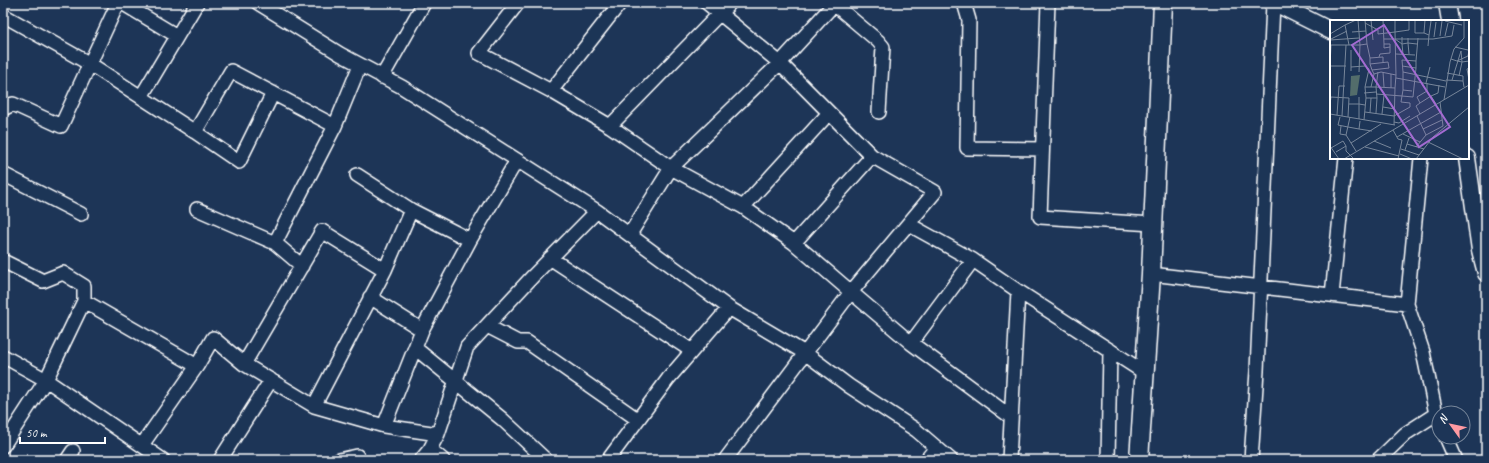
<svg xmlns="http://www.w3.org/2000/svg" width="1489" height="463" font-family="Caveat,sans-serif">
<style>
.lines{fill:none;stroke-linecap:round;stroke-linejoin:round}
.minor-casing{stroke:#fff;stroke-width:16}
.tertiary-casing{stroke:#fff;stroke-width:19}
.secondary-casing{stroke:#fff;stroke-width:21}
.minor{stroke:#1d3557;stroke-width:13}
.tertiary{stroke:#1d3557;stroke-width:16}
.secondary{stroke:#1d3557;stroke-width:18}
.inset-road{fill:none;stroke:#77869a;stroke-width:1}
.view{fill:#a36bd2;fill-opacity:0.15;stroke:#a36bd2;stroke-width:2}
.inset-edge{fill:none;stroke:#fff;stroke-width:2}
</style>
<rect width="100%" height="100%" fill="#1d3557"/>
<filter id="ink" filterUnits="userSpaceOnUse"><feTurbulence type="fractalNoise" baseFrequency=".025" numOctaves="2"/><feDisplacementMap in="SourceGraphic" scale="8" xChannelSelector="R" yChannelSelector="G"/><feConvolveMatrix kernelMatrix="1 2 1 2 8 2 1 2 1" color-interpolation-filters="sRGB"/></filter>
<g filter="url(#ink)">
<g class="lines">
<defs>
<path id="minor" d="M 122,3 L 177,36
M 258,3 L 340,54 L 402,87 L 597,211
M 518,3 L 479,53 L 551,91 L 610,126 L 730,3
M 707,3 L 780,63 L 872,156 L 935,192 L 851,292 L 794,243
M 964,3 L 969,20 L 967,148 L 1041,149
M 1048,3 L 1040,217 L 1153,224
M 834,4 L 878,41 L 883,47 L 879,112
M 3,15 L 90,64 L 195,132
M 382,77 L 424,3
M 551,91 L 620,3
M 273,93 L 239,162 L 195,132 L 231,71 L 335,126 L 275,243 L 302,266
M 141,97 L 197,3
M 3,109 L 13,104 L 61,126 L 118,3
M 335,126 L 360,65
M 610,126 L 671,168 L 743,207 L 794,243 L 872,156
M 1421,158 L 1407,304 L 1423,352 L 1436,414 L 1439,421
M 3,174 L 81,214
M 357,175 L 411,210
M 743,207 L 829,113
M 197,209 L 275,243
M 908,224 L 973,260
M 630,234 L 671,168 L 780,63 L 835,3
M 470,240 L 517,160
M 550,258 L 692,351
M 3,261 L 43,281 L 63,273 L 84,286 L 84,301
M 1151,274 L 1407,304
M 1018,291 L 1145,373
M 1332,295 L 1346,158
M 370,297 L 422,330
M 487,326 L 518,342 L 527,342 L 637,419
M 911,343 L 1011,417
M 415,348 L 502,419 L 546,460
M 3,356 L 46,380 L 3,446
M 314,406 L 244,364 L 322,231 L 385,270
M 384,426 L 314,406 L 385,270 L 411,210 L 470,240 L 422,330 L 384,426 L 438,434 L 467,347 L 533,276 L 597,211 L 729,308
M 438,434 L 430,449 L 443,460
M 1446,437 L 1456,460
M 142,445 L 197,366
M 67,460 L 73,451
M 163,460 L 46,380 L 84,301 L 197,366 L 213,338 L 244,364
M 220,460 L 271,380
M 339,460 L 357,456 L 359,460
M 421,460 L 430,449
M 608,460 L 668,379 L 729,308 L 805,353 L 849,386 L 916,430 L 951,460
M 725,460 L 851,292 L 911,343 L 973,260 L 1018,291 L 1009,460
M 926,460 L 936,448
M 1108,460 L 1110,350
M 1251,460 L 1257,371 L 1273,3
M 1378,460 L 1405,434 L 1436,414"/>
<path id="tertiary" d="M 1275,3 L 1331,31
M 1447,3 L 1450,21
M 1467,158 L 1480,250 L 1486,273"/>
<path id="secondary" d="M 1139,460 L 1151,274 L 1163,3"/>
</defs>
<use href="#minor" class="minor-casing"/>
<use href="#tertiary" class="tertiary-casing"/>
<use href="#secondary" class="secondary-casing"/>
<use href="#minor" class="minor"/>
<use href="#tertiary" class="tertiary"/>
<use href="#secondary" class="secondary"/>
</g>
</g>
<g transform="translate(1330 20)">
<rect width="139" height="139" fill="#1d3557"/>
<path d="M 30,55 L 27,75 L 20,76 L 21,56 Z" fill="#536d6b"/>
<path class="inset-road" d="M 35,0 L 37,24M 41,0 L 43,20M 53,0 L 54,24M 85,0 L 85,13 L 94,13M 95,0 L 94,13 L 99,15 L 98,26M 115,1 L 132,5M 35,3 L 48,10 L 48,14 L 65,12 L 65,0M 15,5 L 26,0M 22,12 L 36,11M 0,14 L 15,5 L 19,25 L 0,25M 139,14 L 139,1M 99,15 L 101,1M 110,16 L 112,1M 115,16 L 118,3M 72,17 L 72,24 L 78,23 L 79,34M 104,17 L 106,2M 78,18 L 78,23 L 87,24M 1,19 L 17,11M 54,19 L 103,19 L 122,16 L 124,5M 65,19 L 72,24 L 73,34M 0,20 L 29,18M 19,25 L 30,25 L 28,0M 125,27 L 138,30M 21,30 L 21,47M 131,31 L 132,42 L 139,41M 66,34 L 85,35M 49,37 L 50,34 L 60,33 L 60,24 L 54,24 L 54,28 L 60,27M 121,39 L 127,41 L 138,36 L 139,30M 86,41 L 88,18M 127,41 L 132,42 L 129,56M 40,44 L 40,38 L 53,37 L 53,43M 0,46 L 1,25M 0,46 L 16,46M 72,46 L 86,48 L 83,77 L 72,76 L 73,70M 86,48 L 86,41 L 72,40 L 73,52 L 116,61M 139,48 L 137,49 L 139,60M 42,50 L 40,44 L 58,42 L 59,48 L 42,50 L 44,54 L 51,52 L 66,55 L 65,68M 21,51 L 21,47 L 35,46 L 39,49 L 35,67M 29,52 L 30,25 L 37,24 L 40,38M 53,52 L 54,67M 73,52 L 73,70 L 82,71M 117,53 L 133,56 L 133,61M 66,55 L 65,12 L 79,10 L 79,0M 66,58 L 115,67M 116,60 L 133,61 L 134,67M 122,60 L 131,31M 96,63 L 100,47M 41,67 L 44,54M 61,68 L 61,54M 34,73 L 46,72M 101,76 L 108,73 L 109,65M 29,77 L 29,84 L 35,85M 36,78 L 35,67 L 46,67 L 48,52M 114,80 L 120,42 L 124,29 L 134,18 L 134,0M 110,82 L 113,106M 90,83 L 87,77 L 97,71 L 97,63M 0,84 L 1,77 L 19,78 L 18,97M 19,84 L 29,84 L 29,99M 53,87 L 65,89M 35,92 L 64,96 L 80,87 L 80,83 L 71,82 L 72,76 L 46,74M 40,93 L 41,78M 46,93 L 47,78M 0,94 L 65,105M 52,94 L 54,75M 90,94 L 86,86 L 90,83 L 101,76 L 106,84M 7,95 L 9,66 L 15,66M 12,96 L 16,25M 87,96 L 96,115M 10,97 L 8,105 L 18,107 L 29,109 L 30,101M 20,97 L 16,115 L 21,123M 34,100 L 36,78 L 47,78 L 46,67 L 65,68 L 64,105M 64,102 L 69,103 L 80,96M 11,106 L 10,114 L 16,115M 29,109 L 42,111M 93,109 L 112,100M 63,110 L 68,119 L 72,120 L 68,139M 73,114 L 90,122M 67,117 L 111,92M 44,121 L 61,128M 98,122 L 133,139M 77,124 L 94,129M 0,126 L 9,139M 16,126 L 16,131 L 24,139M 35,127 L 69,136M 86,127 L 96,115 L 113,106M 1,128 L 13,121 L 16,126 L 6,132M 71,129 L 89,135M 75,130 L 79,118M 26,131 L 21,123 L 51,104M 70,134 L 82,139M 14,139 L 139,65M 86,139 L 103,117 L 139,87"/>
<path class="view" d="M 54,5 L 120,107 L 89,127 L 22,25 Z"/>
<rect width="139" height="139" class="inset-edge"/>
</g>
<rect width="1489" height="463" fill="none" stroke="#1d3557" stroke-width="16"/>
<rect x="8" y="8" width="1473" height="447" fill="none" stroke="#fff" stroke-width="1.5" filter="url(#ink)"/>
<g transform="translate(1451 425) rotate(303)"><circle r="19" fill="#1d3557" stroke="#77869a"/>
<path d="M0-3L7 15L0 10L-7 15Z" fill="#ff9aa2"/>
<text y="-6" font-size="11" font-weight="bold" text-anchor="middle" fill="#ffffff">N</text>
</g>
<path d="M20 437v6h85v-6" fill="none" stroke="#ffffff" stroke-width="2"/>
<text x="26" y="437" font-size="12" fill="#ffffff" stroke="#1d3557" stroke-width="3" paint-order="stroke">50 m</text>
</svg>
